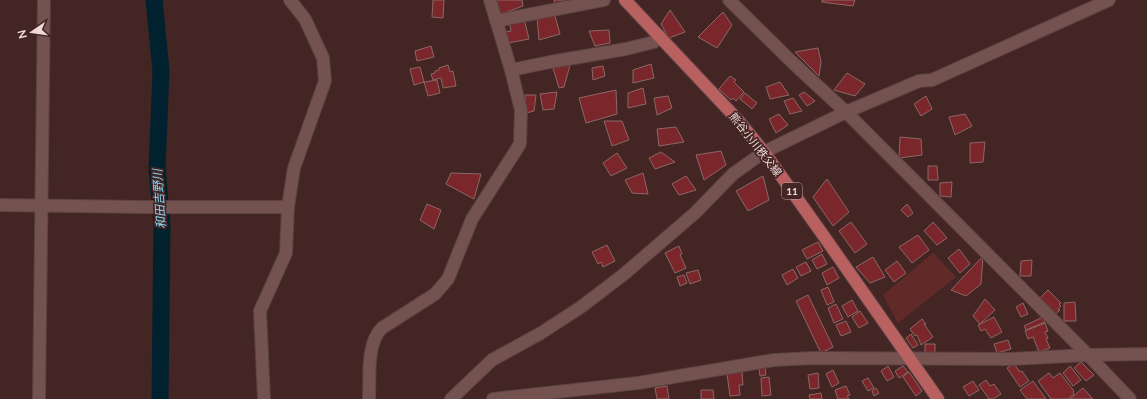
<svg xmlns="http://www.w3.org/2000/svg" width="1147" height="399" font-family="Lato,'Noto Sans JP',sans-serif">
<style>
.green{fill:#622929}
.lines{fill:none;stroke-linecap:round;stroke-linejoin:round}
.river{stroke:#00212d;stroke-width:17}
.building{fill:#7b262a;stroke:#8b6866}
.minor-casing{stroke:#5c4242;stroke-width:14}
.tertiary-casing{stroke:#5c4242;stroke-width:14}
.primary-casing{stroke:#5c4242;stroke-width:14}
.minor{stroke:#735250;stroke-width:12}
.tertiary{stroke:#735250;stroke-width:12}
.primary{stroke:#b96161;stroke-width:12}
.labels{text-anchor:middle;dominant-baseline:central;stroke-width:3.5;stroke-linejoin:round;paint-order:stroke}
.shield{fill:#432524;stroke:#bba4a3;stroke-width:1}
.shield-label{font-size:10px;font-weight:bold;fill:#efdad9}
.street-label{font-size:11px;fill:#efdad9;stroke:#432524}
.water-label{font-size:12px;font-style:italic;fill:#86d4f4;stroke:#432524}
</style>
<rect width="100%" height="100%" fill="#432524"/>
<path class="green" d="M 933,253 L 956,277 L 898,323 L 883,295 Z"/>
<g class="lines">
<path class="river" d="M 154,0 L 161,71 L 157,168 L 162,224 L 160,399"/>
</g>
<path class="building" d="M 433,0 L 444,0 L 443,18 L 432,17 Z
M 492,0 L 522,0 L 523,6 L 499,15 Z
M 554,0 L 582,0 L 555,5 Z
M 822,0 L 855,0 L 853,6 L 822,2 Z
M 670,10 L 685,32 L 669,38 L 661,24 Z
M 723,12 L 732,25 L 717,48 L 698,37 Z
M 555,16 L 560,34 L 539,40 L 537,17 Z
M 524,18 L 529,39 L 508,43 L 505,32 L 511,31 L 509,21 Z
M 609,30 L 610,43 L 595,46 L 589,31 Z
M 431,46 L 434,57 L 417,61 L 415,51 Z
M 818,48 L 821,62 L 819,76 L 795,52 Z
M 651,64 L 654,78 L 633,83 L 633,70 Z
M 448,65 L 450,72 L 453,71 L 456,86 L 443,88 L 441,78 L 433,80 L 431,74 L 435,73 L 435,71 L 439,70 L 439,68 Z
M 570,65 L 564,87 L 559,88 L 553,68 Z
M 603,66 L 605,76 L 593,80 L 592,68 Z
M 420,67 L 424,82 L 414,85 L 410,69 Z
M 847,73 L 865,84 L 855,96 L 834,90 Z
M 730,76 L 736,80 L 734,82 L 744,92 L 736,101 L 733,98 L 731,100 L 719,89 Z
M 437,80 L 440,93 L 428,96 L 424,82 Z
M 780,82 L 789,95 L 770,99 L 766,87 Z
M 643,88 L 646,104 L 628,108 L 628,93 Z
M 616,90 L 617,114 L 586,123 L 579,98 Z
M 557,92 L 554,109 L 543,110 L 540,94 Z
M 804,92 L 815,101 L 807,106 L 799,95 Z
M 745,93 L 757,103 L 752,109 L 740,99 Z
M 525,95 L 536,95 L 534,111 L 526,113 Z
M 668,96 L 672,108 L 657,115 L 654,98 Z
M 926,96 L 932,109 L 921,116 L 914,104 Z
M 793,98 L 802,111 L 790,114 L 784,101 Z
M 779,114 L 788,125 L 776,133 L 769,119 Z
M 965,114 L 972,126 L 955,135 L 949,117 Z
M 604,121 L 622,121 L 629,140 L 612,146 Z
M 676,127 L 684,142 L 659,146 L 657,129 Z
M 900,137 L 921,139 L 922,155 L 899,158 Z
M 985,142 L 983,162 L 970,163 L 970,143 Z
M 721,151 L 726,165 L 704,180 L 696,155 Z
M 661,152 L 675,162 L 655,169 L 649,158 Z
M 617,153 L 627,168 L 611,176 L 603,163 Z
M 928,166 L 937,166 L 938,180 L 928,180 Z
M 451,173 L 481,174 L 474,199 L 446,184 Z
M 643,173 L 648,194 L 632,193 L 625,180 Z
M 686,176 L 696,190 L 679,195 L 672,184 Z
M 763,176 L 769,200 L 748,211 L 736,191 Z
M 827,179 L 849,212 L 833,226 L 813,197 Z
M 952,182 L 951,197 L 940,196 L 940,183 Z
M 427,204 L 441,210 L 434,229 L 420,220 Z
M 907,204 L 913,213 L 908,217 L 901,210 Z
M 851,222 L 867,244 L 855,253 L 839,231 Z
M 933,222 L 947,238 L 937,245 L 924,231 Z
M 918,235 L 929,250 L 912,263 L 899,247 Z
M 818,242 L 823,251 L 807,259 L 802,250 Z
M 607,245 L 615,261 L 603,267 L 601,262 L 598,264 L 592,252 Z
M 679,246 L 682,254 L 680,255 L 686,268 L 675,273 L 665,253 Z
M 959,249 L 970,264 L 960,273 L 948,258 Z
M 822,254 L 827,264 L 817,269 L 812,260 Z
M 983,256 L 981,284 L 966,296 L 951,290 Z
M 873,257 L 885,277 L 870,283 L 856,267 Z
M 1032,260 L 1031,276 L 1020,276 L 1021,261 Z
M 897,261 L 906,273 L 894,282 L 885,270 Z
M 806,262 L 811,271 L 801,276 L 796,267 Z
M 833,267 L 839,278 L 827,285 L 822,273 Z
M 793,269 L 798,278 L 787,285 L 782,275 Z
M 698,270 L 701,280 L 690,284 L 686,273 Z
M 684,275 L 687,283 L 680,286 L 677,277 Z
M 828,287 L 834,302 L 827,305 L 821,290 Z
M 1048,290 L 1061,303 L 1059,304 L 1061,306 L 1058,309 L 1060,310 L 1053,316 L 1038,300 Z
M 808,295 L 833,347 L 821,353 L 796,301 Z
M 985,299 L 995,310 L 980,324 L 973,316 Z
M 852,300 L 858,311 L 848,317 L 842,306 Z
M 1075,302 L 1076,321 L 1064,321 L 1064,303 Z
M 1023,303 L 1028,314 L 1021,317 L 1016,307 Z
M 836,304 L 843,319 L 834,323 L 828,308 Z
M 860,311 L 868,323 L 859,328 L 852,317 Z
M 994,317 L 1002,332 L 991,338 L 985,329 L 981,331 L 978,325 Z
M 1043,317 L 1045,322 L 1026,330 L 1024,326 Z
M 922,319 L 926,324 L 924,324 L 933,337 L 921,345 L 917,335 L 915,336 L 910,329 Z
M 846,321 L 851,332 L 841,336 L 836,325 Z
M 1045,323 L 1048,331 L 1045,332 L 1048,338 L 1046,339 L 1050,348 L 1039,352 L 1033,337 L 1028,339 L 1025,331 Z
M 911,334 L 918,345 L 913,348 L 906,338 Z
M 1008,340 L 1011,349 L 997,353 L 994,344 Z
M 925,344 L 935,344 L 935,353 L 925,353 Z
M 1081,362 L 1094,375 L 1086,381 L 1074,368 Z
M 1014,364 L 1020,372 L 1022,371 L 1029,381 L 1020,387 L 1007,368 Z
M 888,366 L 894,377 L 887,381 L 881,371 Z
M 903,366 L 908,372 L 899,378 L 895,371 Z
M 1070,366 L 1081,380 L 1073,386 L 1063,373 Z
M 765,367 L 766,375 L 760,376 L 759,368 Z
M 833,370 L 839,383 L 832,387 L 826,374 Z
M 742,372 L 743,385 L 739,385 L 740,395 L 730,396 L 727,374 Z
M 909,372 L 922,391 L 916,396 L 903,377 Z
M 818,373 L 819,388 L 810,389 L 808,375 Z
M 1049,373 L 1053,378 L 1060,373 L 1074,391 L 1073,392 L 1074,394 L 1068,399 L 1051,399 L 1038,381 Z
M 769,377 L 771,395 L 762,396 L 761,378 Z
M 868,378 L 874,388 L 868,391 L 862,381 Z
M 986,380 L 990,386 L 994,384 L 1001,394 L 993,399 L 989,399 L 979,385 Z
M 973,381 L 979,390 L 969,396 L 963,387 Z
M 1033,381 L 1046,399 L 1027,399 L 1020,390 Z
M 667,386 L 669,399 L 657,399 L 655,388 Z
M 846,386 L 850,395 L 847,396 L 849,399 L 838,399 L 835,390 Z
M 876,388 L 879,393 L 874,396 L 872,391 Z
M 1083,388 L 1093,399 L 1070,399 Z
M 701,390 L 713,390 L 714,399 L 701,399 Z
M 821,393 L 822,399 L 810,399 L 809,395 Z"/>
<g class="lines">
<defs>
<path id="minor" d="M 729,0 L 793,63 L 846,112 L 1088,355 L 1130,399
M 496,21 L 604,0
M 511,70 L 550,62 L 626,49 L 654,42 L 660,36
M 0,205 L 142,207 L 288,207
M 39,399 L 44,0
M 264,399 L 260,311 L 286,253 L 288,207 L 294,168 L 325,81 L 323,58 L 305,19 L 290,0
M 369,399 C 370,378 366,343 382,328 L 435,294 L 448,279 L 472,219 L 520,144 L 521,110 L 511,70 L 490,0
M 451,399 L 492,360 L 541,333 L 581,307 L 623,275 L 695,213 L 733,174 L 764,152 L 846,112 L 919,81 L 932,80 L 1109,0"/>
<path id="tertiary" d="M 493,399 L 638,383 L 774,360 L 814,358 L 1011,359 L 1088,355 L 1147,354"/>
<path id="primary" d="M 625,0 L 737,119 L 764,152 L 823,235 L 938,399"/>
</defs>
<use href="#minor" class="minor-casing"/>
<use href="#tertiary" class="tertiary-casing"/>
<use href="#primary" class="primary-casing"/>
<use href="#minor" class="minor"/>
<use href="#tertiary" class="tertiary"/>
<use href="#primary" class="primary"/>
</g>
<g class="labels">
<rect class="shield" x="782" y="183" width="20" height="16" rx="3"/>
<g class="shield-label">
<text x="792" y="191">11</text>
</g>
<g class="street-label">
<text transform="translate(756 144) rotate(52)">熊谷小川秩父線</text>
</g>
<g class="water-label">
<text transform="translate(159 199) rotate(-94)">和田吉野川</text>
</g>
</g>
<g transform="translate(32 32) rotate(257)" stroke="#432524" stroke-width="3" paint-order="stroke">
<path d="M0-3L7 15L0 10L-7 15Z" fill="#efdad9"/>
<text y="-6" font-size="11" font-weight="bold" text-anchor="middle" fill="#efdad9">N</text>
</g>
</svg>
